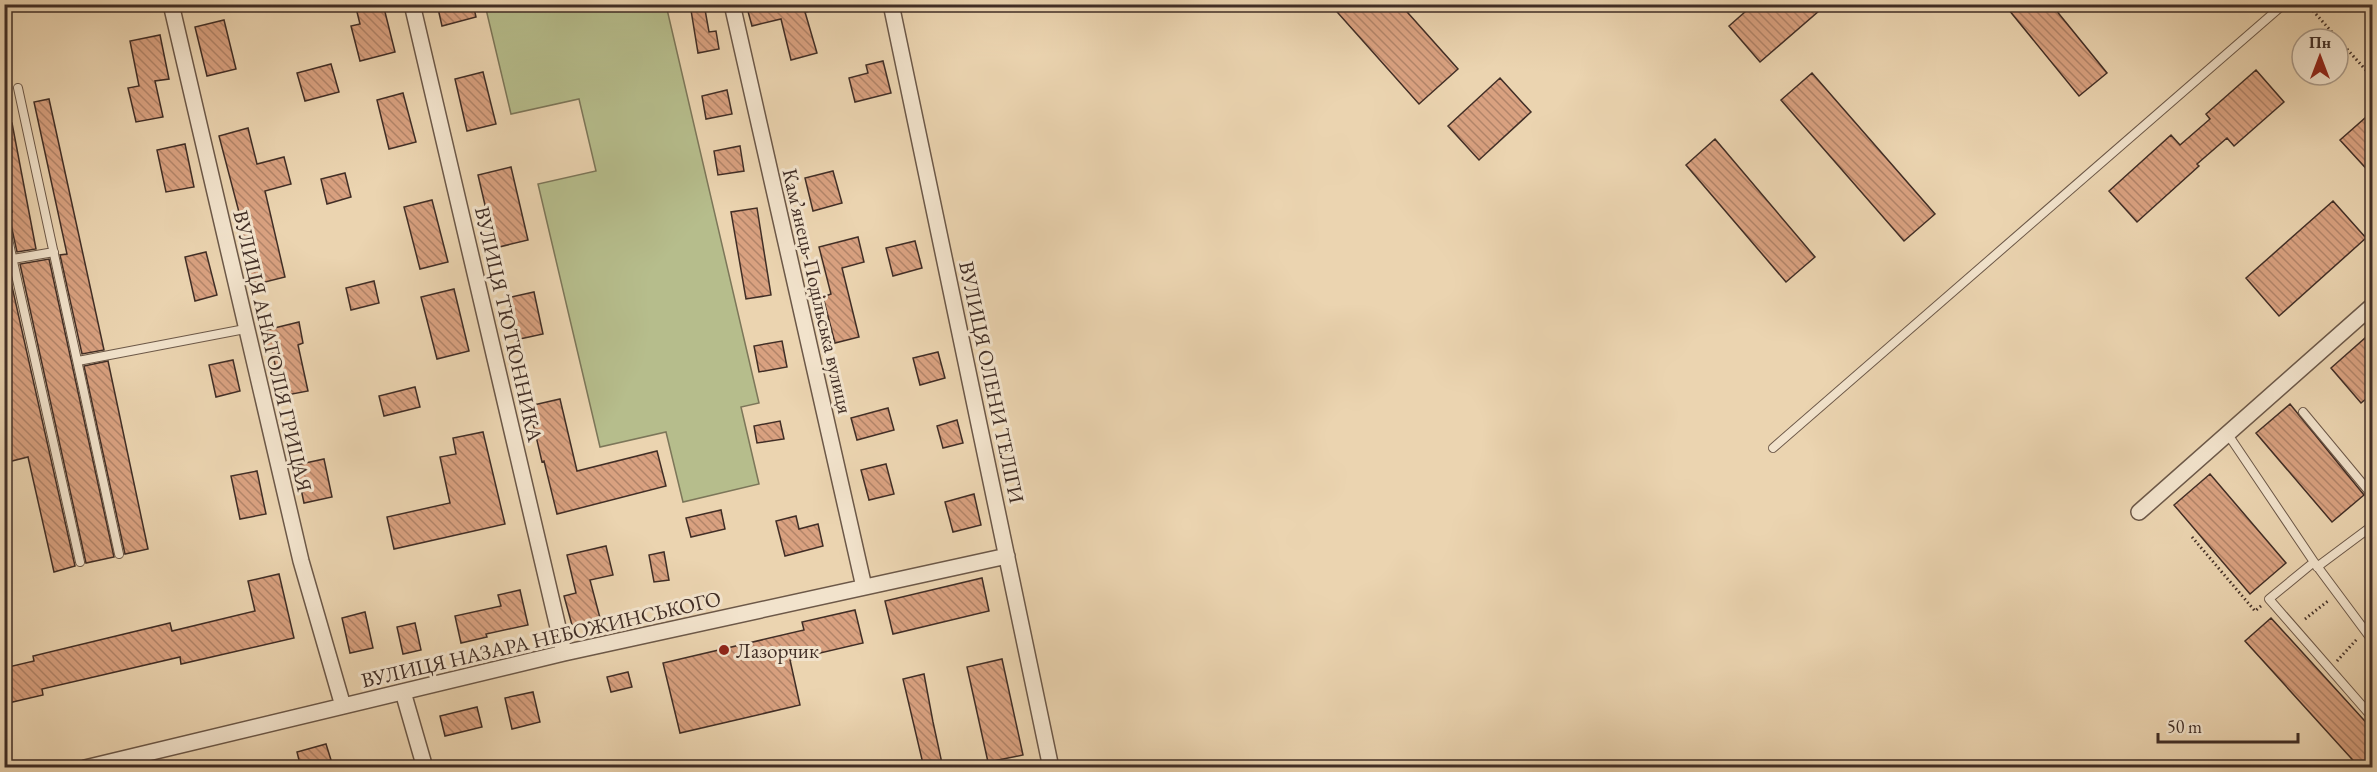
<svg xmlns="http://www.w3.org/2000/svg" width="2377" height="772" font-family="'EB Garamond',serif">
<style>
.green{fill:#b6bd8c;stroke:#7c7659;stroke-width:1.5}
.building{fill:url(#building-back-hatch);stroke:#412e26;stroke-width:1.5}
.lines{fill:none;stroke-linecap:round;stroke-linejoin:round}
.service-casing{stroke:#6c5848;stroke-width:10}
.minor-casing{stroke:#6c5848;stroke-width:18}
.path{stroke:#412e26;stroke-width:3;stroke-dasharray:1.5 3;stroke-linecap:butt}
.service{stroke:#f2e3cc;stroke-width:8}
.minor{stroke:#f2e3cc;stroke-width:15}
.poi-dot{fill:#8f2418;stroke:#f2e3cc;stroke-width:2}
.labels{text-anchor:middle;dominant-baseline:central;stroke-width:6;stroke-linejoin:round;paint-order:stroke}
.street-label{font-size:21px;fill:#412e26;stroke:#f2e3cc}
.poi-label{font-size:21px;fill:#412e26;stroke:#f2e3cc;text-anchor:start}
</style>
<defs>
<pattern id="building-back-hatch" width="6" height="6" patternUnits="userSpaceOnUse" patternTransform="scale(1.5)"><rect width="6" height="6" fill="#d9a180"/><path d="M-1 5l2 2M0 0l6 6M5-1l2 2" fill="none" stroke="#b28469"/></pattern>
</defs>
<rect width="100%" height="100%" fill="#ebd4b0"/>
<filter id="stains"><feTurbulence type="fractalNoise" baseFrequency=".00333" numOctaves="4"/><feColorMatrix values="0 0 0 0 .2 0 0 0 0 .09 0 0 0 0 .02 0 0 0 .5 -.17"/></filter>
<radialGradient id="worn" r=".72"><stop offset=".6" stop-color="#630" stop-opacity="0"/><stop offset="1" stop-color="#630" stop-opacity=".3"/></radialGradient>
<path class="green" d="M 485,5 L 666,5 L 759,403 L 741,407 L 759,484 L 683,502 L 666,432 L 600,447 L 538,184 L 596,171 L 579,99 L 511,114 Z"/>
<path class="building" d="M 355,4 L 383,4 L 395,52 L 360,61 L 351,26 L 360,24 Z
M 437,4 L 473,4 L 476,17 L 442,26 Z
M 690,4 L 704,4 L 709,32 L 716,31 L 719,49 L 698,53 Z
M 746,4 L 815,4 L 816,10 L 805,12 L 817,53 L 791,60 L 781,19 L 752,26 Z
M 1330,4 L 1400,4 L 1458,69 L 1419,104 Z
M 1754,4 L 1827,4 L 1760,62 L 1729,26 Z
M 2004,4 L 2051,4 L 2107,73 L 2079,96 Z
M 224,20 L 236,69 L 207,76 L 195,27 Z
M 160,35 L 169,79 L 155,81 L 163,117 L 136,122 L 128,88 L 139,86 L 130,41 Z
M 883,61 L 891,93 L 855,102 L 849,78 L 868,73 L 866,65 Z
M 331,64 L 339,92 L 305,101 L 297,73 Z
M 2256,70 L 2284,102 L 2234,146 L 2227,138 L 2197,164 L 2199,166 L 2137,222 L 2109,191 L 2171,135 L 2180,145 L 2210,119 L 2206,114 Z
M 483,72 L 496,124 L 467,131 L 455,79 Z
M 1812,73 L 1935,214 L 1904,241 L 1781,100 Z
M 1500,78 L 1531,112 L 1479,160 L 1448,126 Z
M 727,90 L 732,114 L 706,119 L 702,96 Z
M 403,93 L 416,142 L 389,149 L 377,100 Z
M 49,99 L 104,350 L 82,354 L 60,255 L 67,254 L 34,102 Z
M 2373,111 L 2373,176 L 2340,140 Z
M 12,123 L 36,249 L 17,252 L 10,220 L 4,215 L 4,212 L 12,212 L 4,175 L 4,124 Z
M 248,128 L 257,164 L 284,157 L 291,184 L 265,191 L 285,277 L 253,285 L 237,217 L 240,216 L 219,136 Z
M 1715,139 L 1815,257 L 1786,282 L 1686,165 Z
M 185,144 L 194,187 L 166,192 L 157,150 Z
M 740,146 L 744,171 L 718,175 L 714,151 Z
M 511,167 L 528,240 L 495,248 L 478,175 Z
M 833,171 L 842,203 L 813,211 L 805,178 Z
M 345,173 L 351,197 L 327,204 L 321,179 Z
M 432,200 L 448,262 L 420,269 L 404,207 Z
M 2333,201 L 2366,238 L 2279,316 L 2246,278 Z
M 757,208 L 771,295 L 746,299 L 731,212 Z
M 858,237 L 864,262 L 842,268 L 859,337 L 835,343 L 823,297 L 831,294 L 819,247 Z
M 915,241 L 922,268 L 893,276 L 886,248 Z
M 4,251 L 75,566 L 54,572 L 28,457 L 4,463 Z
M 206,252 L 217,295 L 195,301 L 185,257 Z
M 49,259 L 114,557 L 86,563 L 20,264 Z
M 374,281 L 379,303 L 351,310 L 346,288 Z
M 454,289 L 469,351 L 437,359 L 421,297 Z
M 534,292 L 543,334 L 515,340 L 507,298 Z
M 299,322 L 303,343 L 298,345 L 308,391 L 282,396 L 272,351 L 267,352 L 262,331 Z
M 2373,331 L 2373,393 L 2361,403 L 2331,368 Z
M 782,341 L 787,367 L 759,372 L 754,346 Z
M 938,352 L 945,378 L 920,385 L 913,358 Z
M 233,360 L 240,391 L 216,397 L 209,365 Z
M 108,361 L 148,549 L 125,554 L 84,366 Z
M 415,387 L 420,407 L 384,416 L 379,396 Z
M 560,399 L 577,471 L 657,451 L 666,486 L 557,514 L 544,461 L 542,462 L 529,406 Z
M 2290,404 L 2364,495 L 2332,522 L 2256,433 Z
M 888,408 L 894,430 L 857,440 L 851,418 Z
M 957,420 L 963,443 L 943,448 L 937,426 Z
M 780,421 L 784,439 L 757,443 L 754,426 Z
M 483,432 L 505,524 L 394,549 L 387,517 L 450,503 L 440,457 L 456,454 L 453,438 Z
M 324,459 L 332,497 L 304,503 L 296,465 Z
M 886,464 L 894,494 L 869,500 L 861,470 Z
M 257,471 L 266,514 L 240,519 L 231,476 Z
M 2210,474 L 2286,563 L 2250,594 L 2174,505 Z
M 974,494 L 981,525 L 953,532 L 945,502 Z
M 721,510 L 725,529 L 691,537 L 686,518 Z
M 796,516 L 799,529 L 818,524 L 823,546 L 785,556 L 776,521 Z
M 606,546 L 613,575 L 590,580 L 600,618 L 572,625 L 564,596 L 576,593 L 567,555 Z
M 664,552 L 669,580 L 654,582 L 649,555 Z
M 279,574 L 294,638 L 181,664 L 180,657 L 42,689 L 43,695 L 4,704 L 4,668 L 34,661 L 33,656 L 170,623 L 172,631 L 255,611 L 248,581 Z
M 982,578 L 989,611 L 893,634 L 885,601 Z
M 520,590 L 528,625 L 486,634 L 487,637 L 461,643 L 455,616 L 501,606 L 498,595 Z
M 855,610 L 863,643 L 790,660 L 800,705 L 680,733 L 663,663 L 804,630 L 802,622 Z
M 365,612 L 373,648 L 350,653 L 342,618 Z
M 2271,618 L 2373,730 L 2373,768 L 2360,768 L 2245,641 Z
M 415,623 L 421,650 L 403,654 L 397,627 Z
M 1002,659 L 1023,755 L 988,762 L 967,667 Z
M 628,672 L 632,687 L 611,692 L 607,677 Z
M 924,674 L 933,722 L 943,768 L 924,768 L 903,679 Z
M 533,692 L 540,722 L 512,729 L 505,698 Z
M 477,707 L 482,727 L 445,736 L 440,716 Z
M 326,744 L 331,760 L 301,768 L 297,752 Z"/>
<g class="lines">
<defs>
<path id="service" d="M 18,88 L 119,554
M 4,221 L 80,562
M 13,259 L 54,252
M 78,361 L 245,329
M 2303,412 L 2372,495
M 2227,433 L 2314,562 L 2372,640
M 1773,448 L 2284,4
M 2314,562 L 2269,599 L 2372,717
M 2317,567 L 2372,526"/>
<path id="minor" d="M 171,4 L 301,561 L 343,706
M 412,4 L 564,653
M 732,4 L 864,587
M 891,4 L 1051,768
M 2139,512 L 2372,306
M 403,692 L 425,768
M 85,768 L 564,653 L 1007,556"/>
</defs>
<use href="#service" class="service-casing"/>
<use href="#minor" class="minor-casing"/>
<path class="path" d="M 2307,4 L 2338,39
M 2338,39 L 2372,77
M 2192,537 L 2255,611 L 2261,606
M 2305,619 L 2328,601
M 2337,661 L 2357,639"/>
<use href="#service" class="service"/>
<use href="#minor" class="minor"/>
</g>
<circle class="poi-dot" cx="724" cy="650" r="6"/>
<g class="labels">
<g class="street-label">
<text transform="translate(818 291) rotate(77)">Камʼянець-Подільська вулиця</text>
<text transform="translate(509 324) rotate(77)">ВУЛИЦЯ ТЮТЮННИКА</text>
<text transform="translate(273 351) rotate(77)">ВУЛИЦЯ АНАТОЛІЯ ГРИЦАЯ</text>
<text transform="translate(992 382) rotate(78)">ВУЛИЦЯ ОЛЕНИ ТЕЛІГИ</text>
<text transform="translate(541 639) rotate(-13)">ВУЛИЦЯ НАЗАРА НЕБОЖИНСЬКОГО</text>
</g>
<g class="poi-label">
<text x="736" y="650">Лазорчик</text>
</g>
</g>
<rect width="2377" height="772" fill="none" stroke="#ebd4b0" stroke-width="24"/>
<rect x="6" y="6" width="2365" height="760" fill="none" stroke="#412e26" stroke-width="3"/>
<rect x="12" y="12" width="2353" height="748" fill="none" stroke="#412e26" stroke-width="1.5"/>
<g transform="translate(2320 57)"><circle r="28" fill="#f2e3cc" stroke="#ab9b8a" stroke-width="1.5"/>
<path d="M0-4.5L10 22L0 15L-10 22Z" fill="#8f2418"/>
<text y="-9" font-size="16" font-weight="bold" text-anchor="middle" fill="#412e26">Пн</text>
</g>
<path d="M2158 733v9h140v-9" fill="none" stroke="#412e26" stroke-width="3"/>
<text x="2167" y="733" font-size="18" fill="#412e26" stroke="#f2e3cc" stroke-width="4.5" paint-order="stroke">50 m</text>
<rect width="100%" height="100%" filter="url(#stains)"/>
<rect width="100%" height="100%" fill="url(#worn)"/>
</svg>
